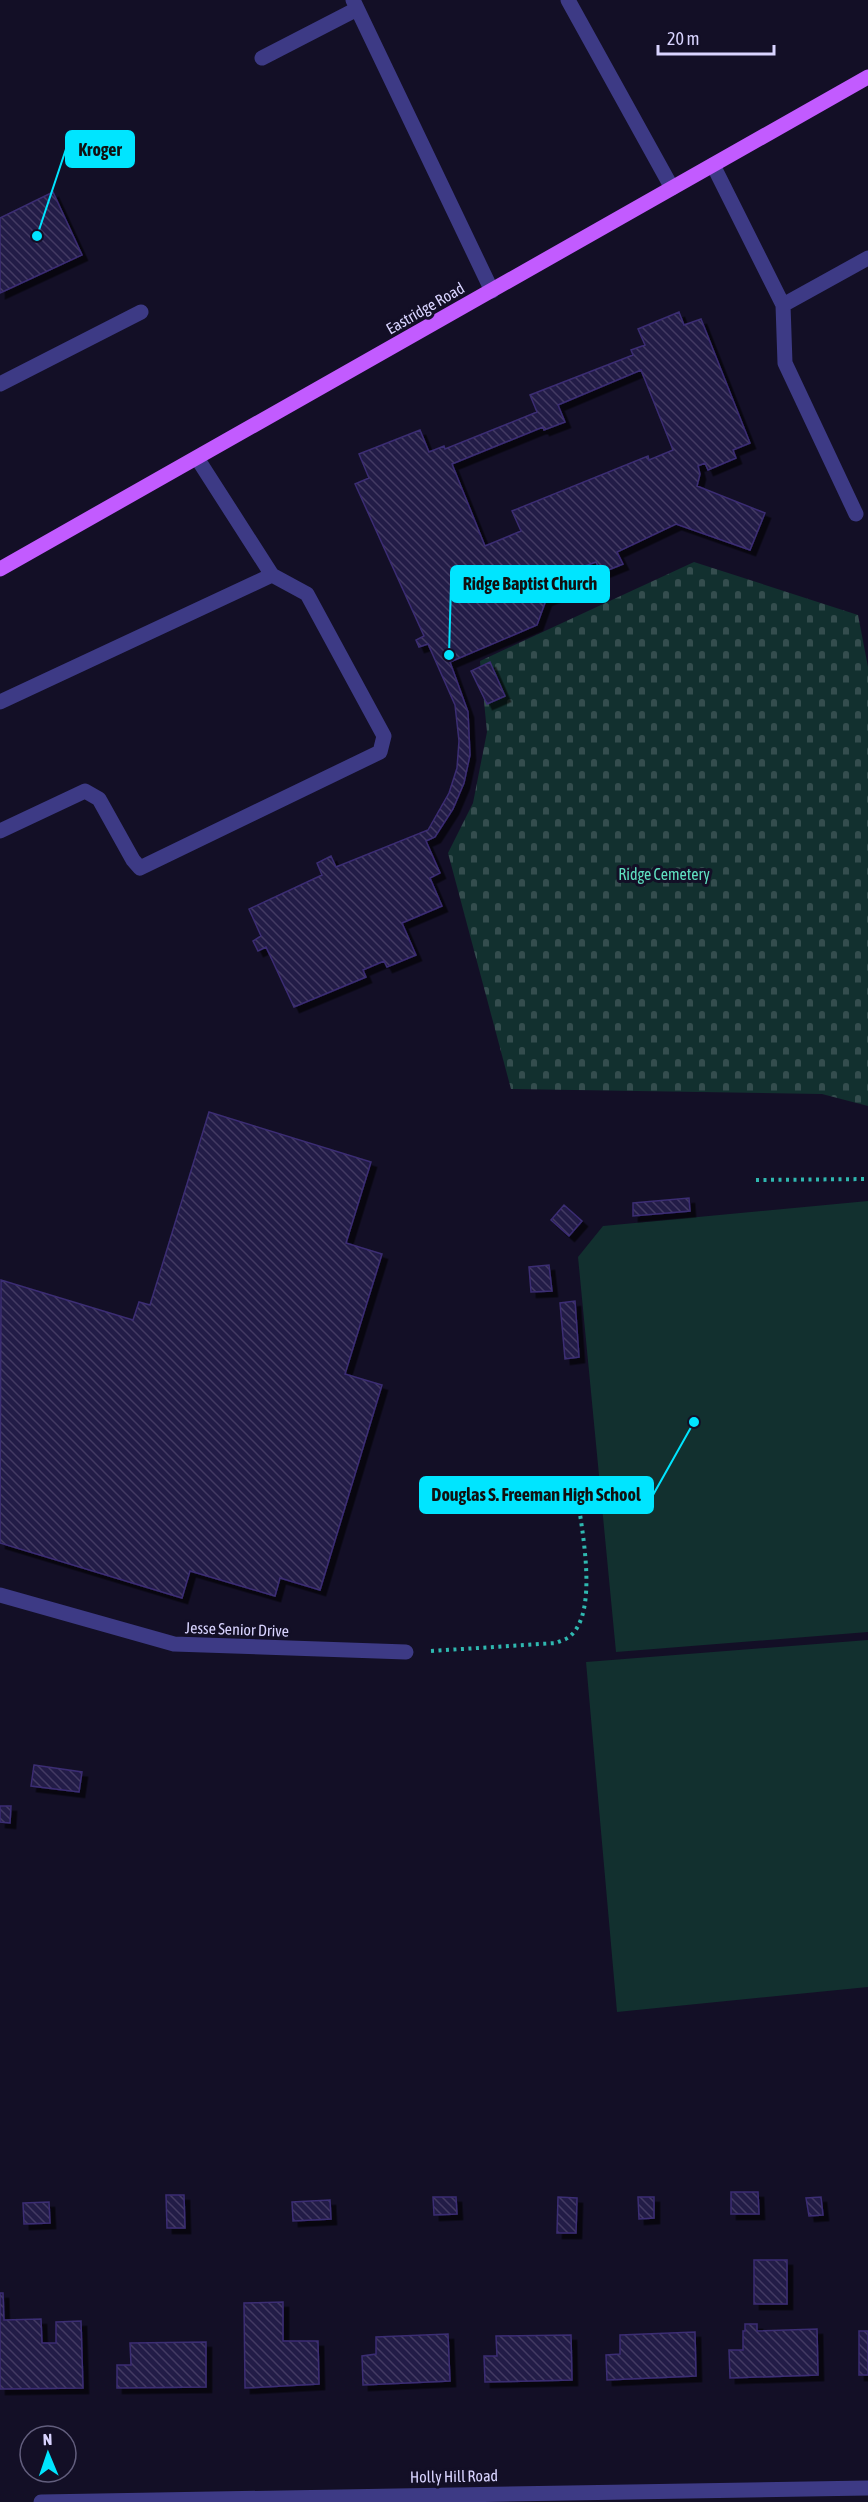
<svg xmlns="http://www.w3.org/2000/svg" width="868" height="2502" font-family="'Asap Condensed',sans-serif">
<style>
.cemetery{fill:url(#cemetery-stones)}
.garden{fill:#12302f}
.building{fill:url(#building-back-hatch);stroke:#3b2d73;stroke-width:1.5;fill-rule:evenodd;filter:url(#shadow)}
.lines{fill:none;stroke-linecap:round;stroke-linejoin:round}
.path{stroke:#2fb8b0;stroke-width:4;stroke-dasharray:3 4.5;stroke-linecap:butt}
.minor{stroke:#3d3a85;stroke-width:15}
.major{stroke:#c25bff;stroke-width:15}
.labels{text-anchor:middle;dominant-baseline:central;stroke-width:6;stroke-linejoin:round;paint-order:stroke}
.street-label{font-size:16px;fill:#d9d4ff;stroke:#130f26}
.park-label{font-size:16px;fill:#5fe0c0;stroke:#130f26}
.leader{fill:none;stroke:#00e5ff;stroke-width:2}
.callout-dot{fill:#00e5ff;stroke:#130f26;stroke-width:2}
.callout{fill:#00e5ff;stroke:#00e5ff;stroke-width:2}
.callout-label{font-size:18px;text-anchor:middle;font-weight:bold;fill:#111}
</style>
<defs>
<pattern id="cemetery-stones" width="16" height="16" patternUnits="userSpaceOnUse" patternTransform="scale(1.5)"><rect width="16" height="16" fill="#12302f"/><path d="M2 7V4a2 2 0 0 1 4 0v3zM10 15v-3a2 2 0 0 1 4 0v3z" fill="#344d4e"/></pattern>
<pattern id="building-back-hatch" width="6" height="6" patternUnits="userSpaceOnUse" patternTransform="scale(1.5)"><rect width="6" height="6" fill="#241b47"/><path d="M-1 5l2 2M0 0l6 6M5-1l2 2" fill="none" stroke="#433b63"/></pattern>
<filter id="shadow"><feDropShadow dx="5.5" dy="5.5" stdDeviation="0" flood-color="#0009"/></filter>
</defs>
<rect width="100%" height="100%" fill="#130f26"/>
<path class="cemetery" d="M 694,562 L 858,615 L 868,667 L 868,1106 L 822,1094 L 511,1089 L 448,853 L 473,803 L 487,732 L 480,661 Z"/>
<path class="garden" d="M 868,1201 L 868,1632 L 616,1652 L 578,1257 L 603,1226 Z
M 868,1640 L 868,1987 L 617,2012 L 586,1662 Z"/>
<path class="building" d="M 53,192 L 82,255 L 0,293 L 0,218 Z
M 679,312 L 684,325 L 701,319 L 750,443 L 733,450 L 736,458 L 708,470 L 705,463 L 698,466 L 700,474 L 697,486 L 765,513 L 750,550 L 676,524 L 617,552 L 623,564 L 601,573 L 596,562 L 566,573 L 572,590 L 546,600 L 537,625 L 450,662 L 468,712 L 470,755 L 464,783 L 453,809 L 435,837 L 426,841 L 440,873 L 430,878 L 442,906 L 402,923 L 416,955 L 387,967 L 384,961 L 363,970 L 366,977 L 294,1007 L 266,947 L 258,951 L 253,941 L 261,936 L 249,909 L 322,875 L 317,863 L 331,856 L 336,867 L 428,830 L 449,793 L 457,768 L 459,741 L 455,705 L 428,644 L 419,647 L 416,640 L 424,636 L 355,484 L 369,478 L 359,454 L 420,430 L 429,452 L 444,446 L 445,449 L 537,412 L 530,395 L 633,355 L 631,350 L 645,345 L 638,329 ZM 641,370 L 673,450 L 649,460 L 648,456 L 512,511 L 521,531 L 485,546 L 452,464 L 543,427 L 544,430 L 565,422 L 558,405 Z
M 490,662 L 505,696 L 487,704 L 471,671 Z
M 209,1112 L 371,1162 L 346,1243 L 382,1254 L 345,1374 L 382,1385 L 320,1590 L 280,1578 L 275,1596 L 190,1571 L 182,1598 L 0,1543 L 1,1280 L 133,1320 L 139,1302 L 150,1305 Z
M 689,1198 L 690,1211 L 633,1216 L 633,1203 Z
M 564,1205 L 582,1221 L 569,1236 L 551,1220 Z
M 549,1265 L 552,1291 L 531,1292 L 529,1267 Z
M 575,1301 L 579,1357 L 565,1359 L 560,1303 Z
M 34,1765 L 82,1772 L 79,1792 L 31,1786 Z
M 0,1806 L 11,1806 L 10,1823 L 0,1822 Z
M 731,2192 L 758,2192 L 759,2214 L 731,2214 Z
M 166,2195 L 184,2195 L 185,2228 L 167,2228 Z
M 433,2197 L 456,2197 L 457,2214 L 434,2215 Z
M 558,2197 L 577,2198 L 576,2233 L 557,2233 Z
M 638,2197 L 654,2197 L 654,2218 L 639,2219 Z
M 821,2197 L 823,2215 L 809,2216 L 806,2198 Z
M 330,2200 L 331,2219 L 293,2221 L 292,2202 Z
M 49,2202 L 50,2223 L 24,2224 L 23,2203 Z
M 754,2260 L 787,2260 L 787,2304 L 754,2304 Z
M 0,2293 L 3,2293 L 4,2320 L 41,2319 L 42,2343 L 56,2343 L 56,2322 L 81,2321 L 83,2388 L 0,2389 Z
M 283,2302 L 283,2341 L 318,2341 L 319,2384 L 245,2388 L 244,2303 Z
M 745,2324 L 757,2324 L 757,2331 L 817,2329 L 818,2375 L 730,2378 L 729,2350 L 743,2350 L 743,2331 L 745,2331 Z
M 859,2331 L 868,2331 L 868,2375 L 859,2375 Z
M 695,2332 L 696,2376 L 607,2380 L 606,2355 L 620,2354 L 620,2335 Z
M 448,2334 L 450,2381 L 363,2385 L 362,2356 L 376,2354 L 376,2337 Z
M 571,2335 L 572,2380 L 485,2382 L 484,2356 L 497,2356 L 496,2336 Z
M 206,2342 L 206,2387 L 117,2388 L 117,2365 L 131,2365 L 130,2343 Z"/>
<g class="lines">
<path class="path" d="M 756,1180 L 868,1179
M 431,1651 L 556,1643 C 560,1641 565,1640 569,1637 C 600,1613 581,1527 577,1493"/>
<path class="minor" d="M 353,0 L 492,291
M 568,0 L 672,188
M 262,58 L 357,9
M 713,165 L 783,305 L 785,363 L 856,514
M 783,305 L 868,258
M 0,384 L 141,312
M 0,702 L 272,575
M 0,831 L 85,791 L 99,799 L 133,860 L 140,868 L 380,752 L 384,736 L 307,594 L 272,575 L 197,458
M 0,1595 L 174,1644 L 406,1652
M 41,2502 L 868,2488"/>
<path class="major" d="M 0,569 L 868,77"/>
</g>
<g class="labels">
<g class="street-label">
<text transform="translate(425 308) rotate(-30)">Eastridge Road</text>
<text transform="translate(237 1629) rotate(2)">Jesse Senior Drive</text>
<text transform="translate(454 2476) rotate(-1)">Holly Hill Road</text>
</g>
<g class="park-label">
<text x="664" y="874">Ridge Cemetery</text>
</g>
</g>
<path class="leader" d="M37 236L66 149M449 655L451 584M694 1422L653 1495"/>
<g class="callout-dot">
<circle cx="37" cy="236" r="6"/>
<circle cx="449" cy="655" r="6"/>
<circle cx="694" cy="1422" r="6"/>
</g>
<g class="callout">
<rect x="66" y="131" width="68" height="36" rx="6"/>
<rect x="451" y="566" width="158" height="36" rx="6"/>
<rect x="420" y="1477" width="233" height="36" rx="6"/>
</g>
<g class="callout-label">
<text x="100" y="156">Kroger</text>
<text x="530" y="590">Ridge Baptist Church</text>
<text x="536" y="1501">Douglas S. Freeman High School</text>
</g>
<g transform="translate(48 2454) rotate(358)"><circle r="28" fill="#130f26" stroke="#625e7d" stroke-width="1.5"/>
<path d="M0-4.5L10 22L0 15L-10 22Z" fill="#00e5ff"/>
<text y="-9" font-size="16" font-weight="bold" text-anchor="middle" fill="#d9d4ff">N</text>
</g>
<path d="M658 45v9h116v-9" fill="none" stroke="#d9d4ff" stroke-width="3"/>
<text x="667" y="45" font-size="18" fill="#d9d4ff" stroke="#130f26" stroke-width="4.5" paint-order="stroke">20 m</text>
</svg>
